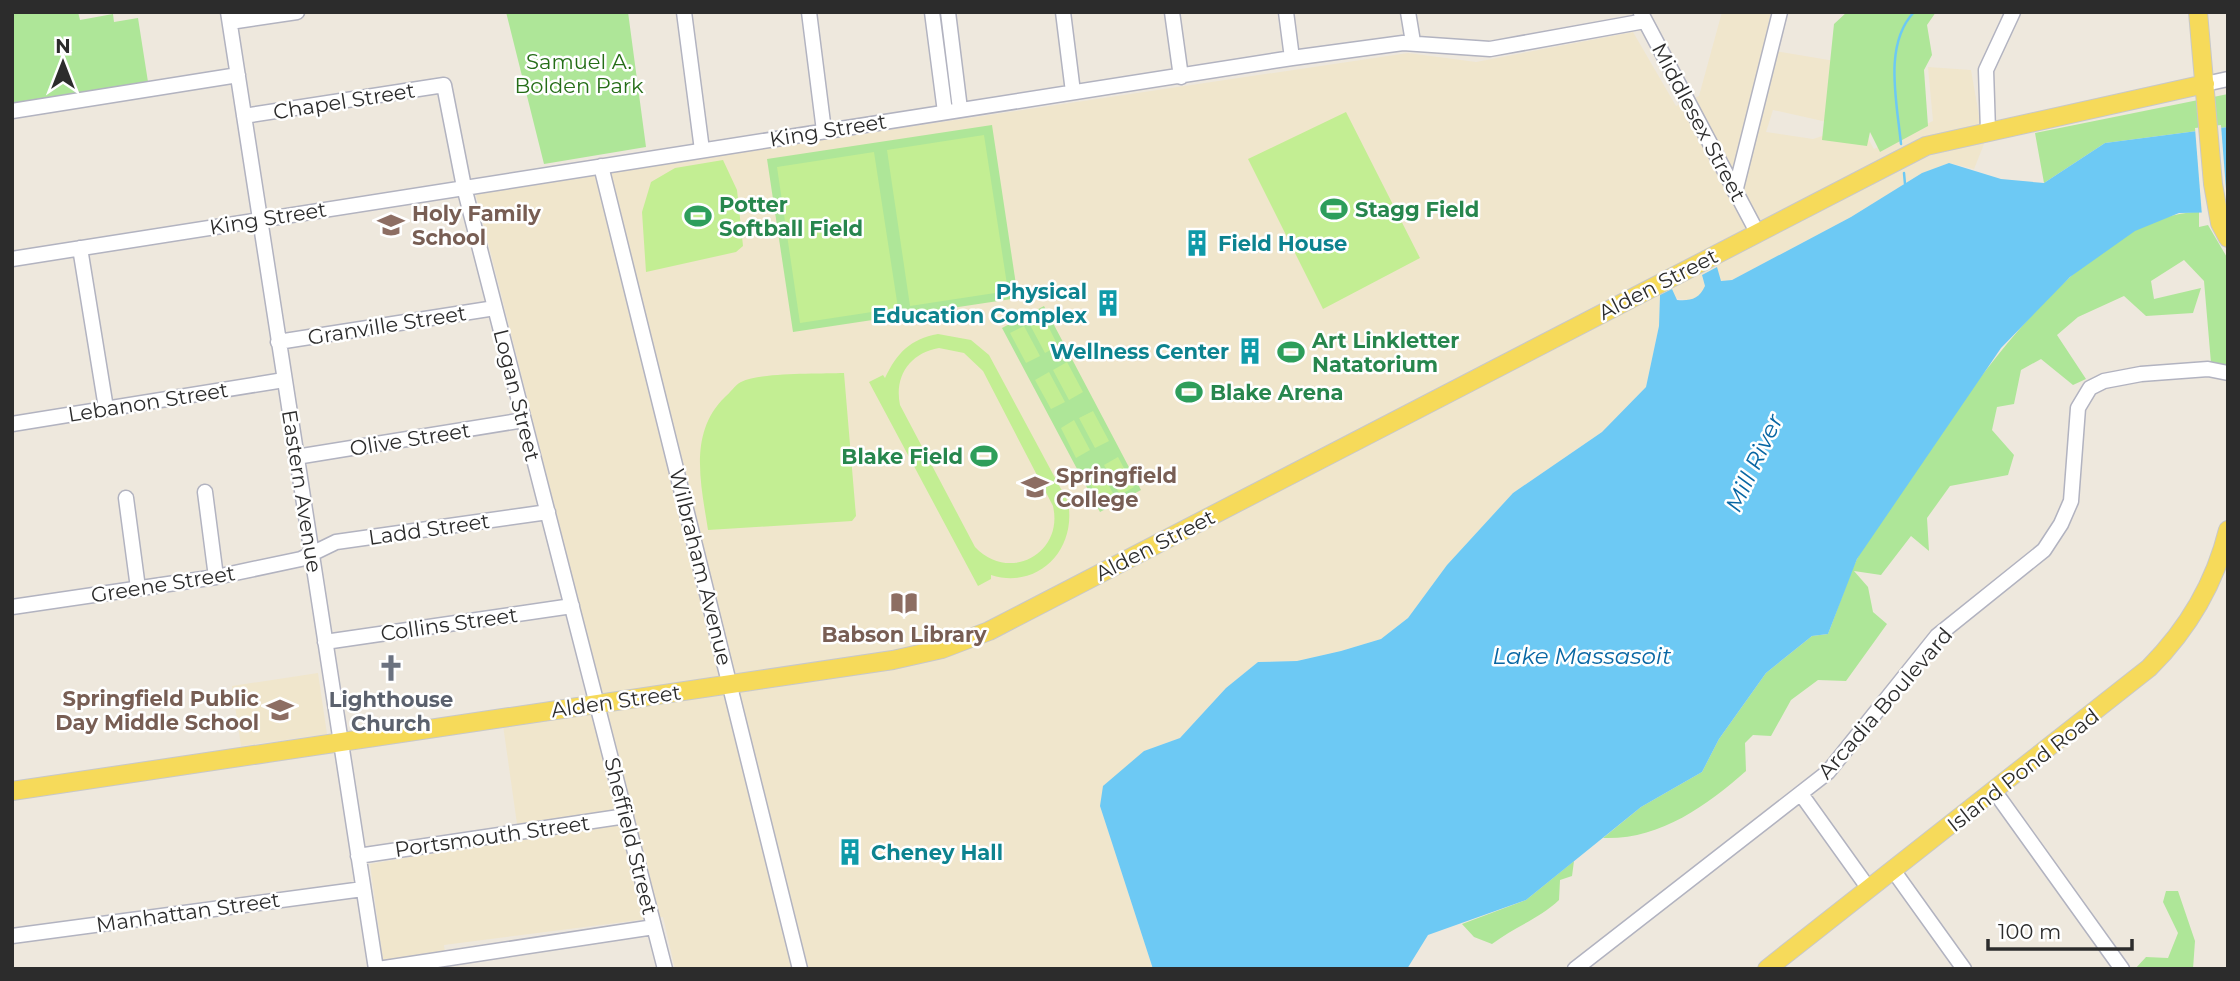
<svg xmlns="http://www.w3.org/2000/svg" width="2240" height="981" font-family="Montserrat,sans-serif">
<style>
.education{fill:#f0e6cc}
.green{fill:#aee698}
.pitch{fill:#c3ee93;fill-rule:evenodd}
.water{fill:#6dc9f4}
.pier{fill:#eee8dd}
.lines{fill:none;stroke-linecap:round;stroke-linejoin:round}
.stream{stroke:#6dc9f4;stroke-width:2.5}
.minor-casing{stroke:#b2b3c0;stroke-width:17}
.major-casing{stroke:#c8c8c8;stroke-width:20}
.minor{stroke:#fff;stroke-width:14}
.major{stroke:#f6da5a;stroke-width:18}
.labels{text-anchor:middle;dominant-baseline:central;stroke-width:5;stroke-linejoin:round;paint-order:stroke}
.park-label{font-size:21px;fill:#256d17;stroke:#fff}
.street-label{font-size:21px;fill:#2c2c2c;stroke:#fff}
.leisure-label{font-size:21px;font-weight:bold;fill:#27864d;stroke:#fff;text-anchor:start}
.education-label{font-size:21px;font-weight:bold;fill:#785e54;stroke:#fff;text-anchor:start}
.culture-label{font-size:21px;font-weight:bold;fill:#0d838f;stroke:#fff;text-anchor:start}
.worship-label{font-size:21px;font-weight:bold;fill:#5b616d;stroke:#fff}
.water-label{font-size:23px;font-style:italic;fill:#0866a3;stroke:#fff}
</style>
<rect width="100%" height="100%" fill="#eee8dd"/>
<path class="education" d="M 1722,12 L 1771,12 L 1763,49 L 1841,62 L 1827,122 L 1773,110 L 1766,132 L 1813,139 L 1860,124 L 1874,149 L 1933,121 L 1928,67 L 1971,70 L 1984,144 L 1974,169 L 1949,163 L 1922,173 L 1851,217 L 1732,280 L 1721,281 L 1716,267 L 1702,275 L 1705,286 L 1701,295 L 1691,301 L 1660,295 L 1659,326 L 1646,387 L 1602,432 L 1513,493 L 1447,565 L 1408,618 L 1381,639 L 1341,651 L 1297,661 L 1258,662 L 1226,688 L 1180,738 L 1144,751 L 1100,806 L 1153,969 L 675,969 L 663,917 L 444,945 L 447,969 L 384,969 L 370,864 L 519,838 L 503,725 L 606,711 L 475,191 L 1408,53 L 1476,62 L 1633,32 L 1676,106 L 1699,96 Z
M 318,673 L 327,734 L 241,746 L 232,686 Z"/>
<path class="green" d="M 12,12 L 78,12 L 80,20 L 113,14 L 114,22 L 138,18 L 148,82 L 12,103 Z
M 506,12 L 628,12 L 646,147 L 544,164 Z
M 1847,12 L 1936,12 L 1927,25 L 1932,55 L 1924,70 L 1928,126 L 1880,152 L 1870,132 L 1867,146 L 1822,140 L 1834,24 Z
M 2228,94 L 2228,127 L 2105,143 L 2044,183 L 2035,133 Z
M 992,125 L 1018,298 L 793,332 L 767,159 Z
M 2199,212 L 2199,227 L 2208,225 L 2228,259 L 2228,366 L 2211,363 L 2204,281 L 2184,260 L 2151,281 L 2154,299 L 2201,288 L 2193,313 L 2146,316 L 2124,296 L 2078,317 L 2057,335 L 2086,379 L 2073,385 L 2041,359 L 2021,370 L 2014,404 L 1997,407 L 1992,430 L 2014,455 L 2008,475 L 1950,486 L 1927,518 L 1929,551 L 1911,536 L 1881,575 L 1854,571 L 1868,587 L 1873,612 L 1887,624 L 1846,681 L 1818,680 L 1791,700 L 1771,736 L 1753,735 L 1745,743 L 1746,771 C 1705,807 1659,840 1603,838 L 1641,807 L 1702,772 L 1719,739 L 1766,673 L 1812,636 L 1828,634 C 1838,609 1846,583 1857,559 C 1874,526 1898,496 1918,465 C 1974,383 2089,214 2199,212 Z
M 1044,306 L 1141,490 L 1100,512 L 1002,328 Z
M 1574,861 L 1572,876 L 1560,880 L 1559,900 C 1539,919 1514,927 1492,944 L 1474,937 L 1462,924 L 1526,900 Z
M 2166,891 L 2178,891 L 2195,941 L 2193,969 L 2135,969 L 2146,957 L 2168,958 L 2178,933 L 2163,902 Z"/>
<path class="pitch" d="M 1346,112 L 1420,258 L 1323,309 L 1248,159 Z
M 984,135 L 1008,291 L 910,306 L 887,150 Z
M 874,152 L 898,308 L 800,323 L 777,167 Z
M 723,160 L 737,190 L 743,246 L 736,252 L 646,272 L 642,212 L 651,182 L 675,168 Z
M 1043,316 L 1058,346 L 1045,353 L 1029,323 Z
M 1024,326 L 1040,356 L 1026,363 L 1010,333 Z
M 938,334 L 971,340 L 989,355 L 1068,502 C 1077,549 1039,590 991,575 L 991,579 L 978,586 L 869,382 L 883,375 L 885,378 C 897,353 910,339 938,334 ZM 939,348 L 964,353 L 983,371 L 1053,506 C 1064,554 1009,583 975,547 L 900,405 C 894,376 910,353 939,348 Z
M 1067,362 L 1083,392 L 1069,400 L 1053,370 Z
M 1049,372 L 1065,402 L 1051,409 L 1035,380 Z
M 844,373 L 856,516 L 852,521 L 708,530 C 701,484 688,433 725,397 C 730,393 735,385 741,382 C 762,372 819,374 844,373 Z
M 1093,411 L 1109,441 L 1095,448 L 1079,418 Z
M 1074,420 L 1090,450 L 1076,458 L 1061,428 Z
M 1118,457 L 1134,487 L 1120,495 L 1104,465 Z
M 1099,467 L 1115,497 L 1101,504 L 1085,474 Z"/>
<path class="water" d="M 2228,127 L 2228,212 L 2179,213 L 2135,231 L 2070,277 L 2001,348 L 1857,559 L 1828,634 L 1812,636 L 1766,673 L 1719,739 L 1702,772 L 1641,807 L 1526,900 L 1428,935 L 1407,969 L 1153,969 L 1100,806 L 1103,786 L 1144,751 L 1180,738 L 1226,688 L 1258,662 L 1297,661 L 1341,651 L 1381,639 L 1408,618 L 1447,565 L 1513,493 L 1602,432 L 1646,387 L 1659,326 L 1660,295 L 1672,289 L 1677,300 C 1691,301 1699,299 1705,286 L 1702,275 L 1717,267 L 1721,281 L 1732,280 L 1851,217 L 1922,173 L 1949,163 L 2001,179 L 2044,183 L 2105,143 Z"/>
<path class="pier" d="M 2221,125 L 2228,215 L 2202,216 L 2195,128 Z"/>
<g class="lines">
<path class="stream" d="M 1901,144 C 1897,102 1883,45 1914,12
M 1904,173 L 1905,184"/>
<defs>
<path id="minor" d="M 228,12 L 376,969
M 684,12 L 702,150
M 809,12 L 824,131
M 932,12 L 945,112
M 948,12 L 960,109
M 1063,12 L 1073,92
M 1172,12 L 1181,77
M 1286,12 L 1292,58
M 1408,12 L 1413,42
M 1641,13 L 1757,232
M 230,22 L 297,12
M 2205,84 L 2228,79
M 12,111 L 238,75
M 244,116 L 444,85 L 464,187 L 665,969
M 1988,131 L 1986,70 L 2013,12
M 601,166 L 800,969
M 1735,192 L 1780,12
M 80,248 L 106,408
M 12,259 L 1292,58 L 1403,43 L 1490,49 L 1645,21
M 278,342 L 495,308
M 12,424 L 284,380
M 296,457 L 524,420
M 205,492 L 216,577
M 126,498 L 138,588
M 12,607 L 216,577 L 301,559 L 336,542 L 548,512
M 325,642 L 572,606
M 1995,792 L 2122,969
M 1801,794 L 1869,889
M 358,856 L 626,816
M 1893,870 L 1964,969
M 12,936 L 363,889
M 378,969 L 654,927
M 1575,969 L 1828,772 L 1937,636 L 2044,550 L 2061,524 L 2071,501 L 2078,408 L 2090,388 L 2104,381 L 2141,374 L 2208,369 L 2228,373"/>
<path id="major" d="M 2198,12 L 2213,184 L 2220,223 L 2228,238
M 12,791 L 893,660 L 942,649 L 989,631 L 1926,146 L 2205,84
M 1767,969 L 2149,668 C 2188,629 2215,583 2228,530"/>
</defs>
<use href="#minor" class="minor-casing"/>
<use href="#major" class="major-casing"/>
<use href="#minor" class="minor"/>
<use href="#major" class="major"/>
</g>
<defs>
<symbol id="stadium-bare" viewBox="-9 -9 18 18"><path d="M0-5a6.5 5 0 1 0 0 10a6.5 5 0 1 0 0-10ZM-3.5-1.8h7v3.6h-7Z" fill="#2e9e5b" stroke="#fff" stroke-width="2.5" paint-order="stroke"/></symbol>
<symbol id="school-bare" viewBox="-9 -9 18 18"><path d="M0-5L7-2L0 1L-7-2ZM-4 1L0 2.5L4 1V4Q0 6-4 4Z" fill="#8d6e63" stroke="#fff" stroke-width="2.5" paint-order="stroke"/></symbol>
<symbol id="building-bare" viewBox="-9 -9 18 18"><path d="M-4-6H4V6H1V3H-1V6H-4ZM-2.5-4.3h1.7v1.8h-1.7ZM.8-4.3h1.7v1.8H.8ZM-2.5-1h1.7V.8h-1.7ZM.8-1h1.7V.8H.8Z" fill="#0f9aa8" stroke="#fff" stroke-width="2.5" paint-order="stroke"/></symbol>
<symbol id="university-bare" viewBox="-9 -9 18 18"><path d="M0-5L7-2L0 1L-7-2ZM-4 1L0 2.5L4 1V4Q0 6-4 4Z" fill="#8d6e63" stroke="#fff" stroke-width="2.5" paint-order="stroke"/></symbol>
<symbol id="library-bare" viewBox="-9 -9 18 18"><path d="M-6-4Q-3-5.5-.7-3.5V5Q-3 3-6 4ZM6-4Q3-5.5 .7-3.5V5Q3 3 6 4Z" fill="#8d6e63" stroke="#fff" stroke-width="2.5" paint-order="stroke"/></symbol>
<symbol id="church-bare" viewBox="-9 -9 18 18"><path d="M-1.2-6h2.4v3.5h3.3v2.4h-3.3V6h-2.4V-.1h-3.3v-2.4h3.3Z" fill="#6b7280" stroke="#fff" stroke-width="2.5" paint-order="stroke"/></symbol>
</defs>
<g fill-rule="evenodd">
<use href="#stadium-bare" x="1315" y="190" width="38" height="38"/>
<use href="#stadium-bare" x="679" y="197" width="38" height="38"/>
<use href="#school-bare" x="372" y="206" width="38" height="38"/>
<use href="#building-bare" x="1178" y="224" width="38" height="38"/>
<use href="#building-bare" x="1089" y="284" width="38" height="38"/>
<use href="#building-bare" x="1231" y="332" width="38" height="38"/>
<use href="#stadium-bare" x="1272" y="333" width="38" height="38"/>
<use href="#stadium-bare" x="1170" y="373" width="38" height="38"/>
<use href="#stadium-bare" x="965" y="437" width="38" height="38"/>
<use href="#university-bare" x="1016" y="468" width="38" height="38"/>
<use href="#library-bare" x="885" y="584" width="38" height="38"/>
<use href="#church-bare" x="372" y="649" width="38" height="38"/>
<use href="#school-bare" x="261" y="691" width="38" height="38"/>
<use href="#building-bare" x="831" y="833" width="38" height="38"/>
</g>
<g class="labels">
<g class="park-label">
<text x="579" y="61">Samuel A.<tspan x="579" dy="24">Bolden Park</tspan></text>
</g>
<g class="street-label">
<text transform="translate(344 101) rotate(-9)">Chapel Street</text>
<text transform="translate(1699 122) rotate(62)">Middlesex Street</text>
<text transform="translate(828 130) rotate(-9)">King Street</text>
<text transform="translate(268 218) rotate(-9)">King Street</text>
<text transform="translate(1658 284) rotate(-27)">Alden Street</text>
<text transform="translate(387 325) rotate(-9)">Granville Street</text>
<text transform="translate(517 395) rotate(76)">Logan Street</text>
<text transform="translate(148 402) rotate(-9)">Lebanon Street</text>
<text transform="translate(410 439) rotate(-9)">Olive Street</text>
<text transform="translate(302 491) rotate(81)">Eastern Avenue</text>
<text transform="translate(429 529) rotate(-8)">Ladd Street</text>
<text transform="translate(1155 545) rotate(-27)">Alden Street</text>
<text transform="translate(701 567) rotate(76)">Wilbraham Avenue</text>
<text transform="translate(163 584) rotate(-9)">Greene Street</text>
<text transform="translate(449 624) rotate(-8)">Collins Street</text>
<text transform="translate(616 701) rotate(-8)">Alden Street</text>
<text transform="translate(1885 703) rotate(-49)">Arcadia Boulevard</text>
<text transform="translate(2023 770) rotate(-38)">Island Pond Road</text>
<text transform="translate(492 836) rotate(-8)">Portsmouth Street</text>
<text transform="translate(631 836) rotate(76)">Sheffield Street</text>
<text transform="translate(188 912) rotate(-8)">Manhattan Street</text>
</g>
<g class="leisure-label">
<text x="719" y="204">Potter<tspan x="719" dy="24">Softball Field</tspan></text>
<text x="1355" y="209">Stagg Field</text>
<text x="1312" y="340">Art Linkletter<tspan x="1312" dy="24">Natatorium</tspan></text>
<text x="1210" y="392">Blake Arena</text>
<text x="963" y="456" text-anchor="end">Blake Field</text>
</g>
<g class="education-label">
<text x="412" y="213">Holy Family<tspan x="412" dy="24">School</tspan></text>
<text x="1056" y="475">Springfield<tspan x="1056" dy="24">College</tspan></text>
<text x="904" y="634" text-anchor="middle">Babson Library</text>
<text x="259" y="698" text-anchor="end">Springfield Public<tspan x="259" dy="24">Day Middle School</tspan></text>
</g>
<g class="culture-label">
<text x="1218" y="243">Field House</text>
<text x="1087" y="291" text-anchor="end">Physical<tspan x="1087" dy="24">Education Complex</tspan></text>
<text x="1229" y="351" text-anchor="end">Wellness Center</text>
<text x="871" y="852">Cheney Hall</text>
</g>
<g class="worship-label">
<text x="391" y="699">Lighthouse<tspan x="391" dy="24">Church</tspan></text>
</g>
<g class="water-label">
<text transform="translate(1754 463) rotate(-65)">Mill River</text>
<text x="1582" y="656">Lake Massasoit</text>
</g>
</g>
<rect width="2240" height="981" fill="none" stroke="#2c2c2c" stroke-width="28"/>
<g transform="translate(63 63)" stroke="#ffffff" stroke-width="5" paint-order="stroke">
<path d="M0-5L12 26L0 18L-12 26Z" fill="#2c2c2c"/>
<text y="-10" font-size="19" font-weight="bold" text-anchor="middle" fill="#2c2c2c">N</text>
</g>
<path d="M1988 939v10h144v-10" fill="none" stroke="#2c2c2c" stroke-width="3.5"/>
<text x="1998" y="939" font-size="21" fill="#2c2c2c" stroke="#ffffff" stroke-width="5" paint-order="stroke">100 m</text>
</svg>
